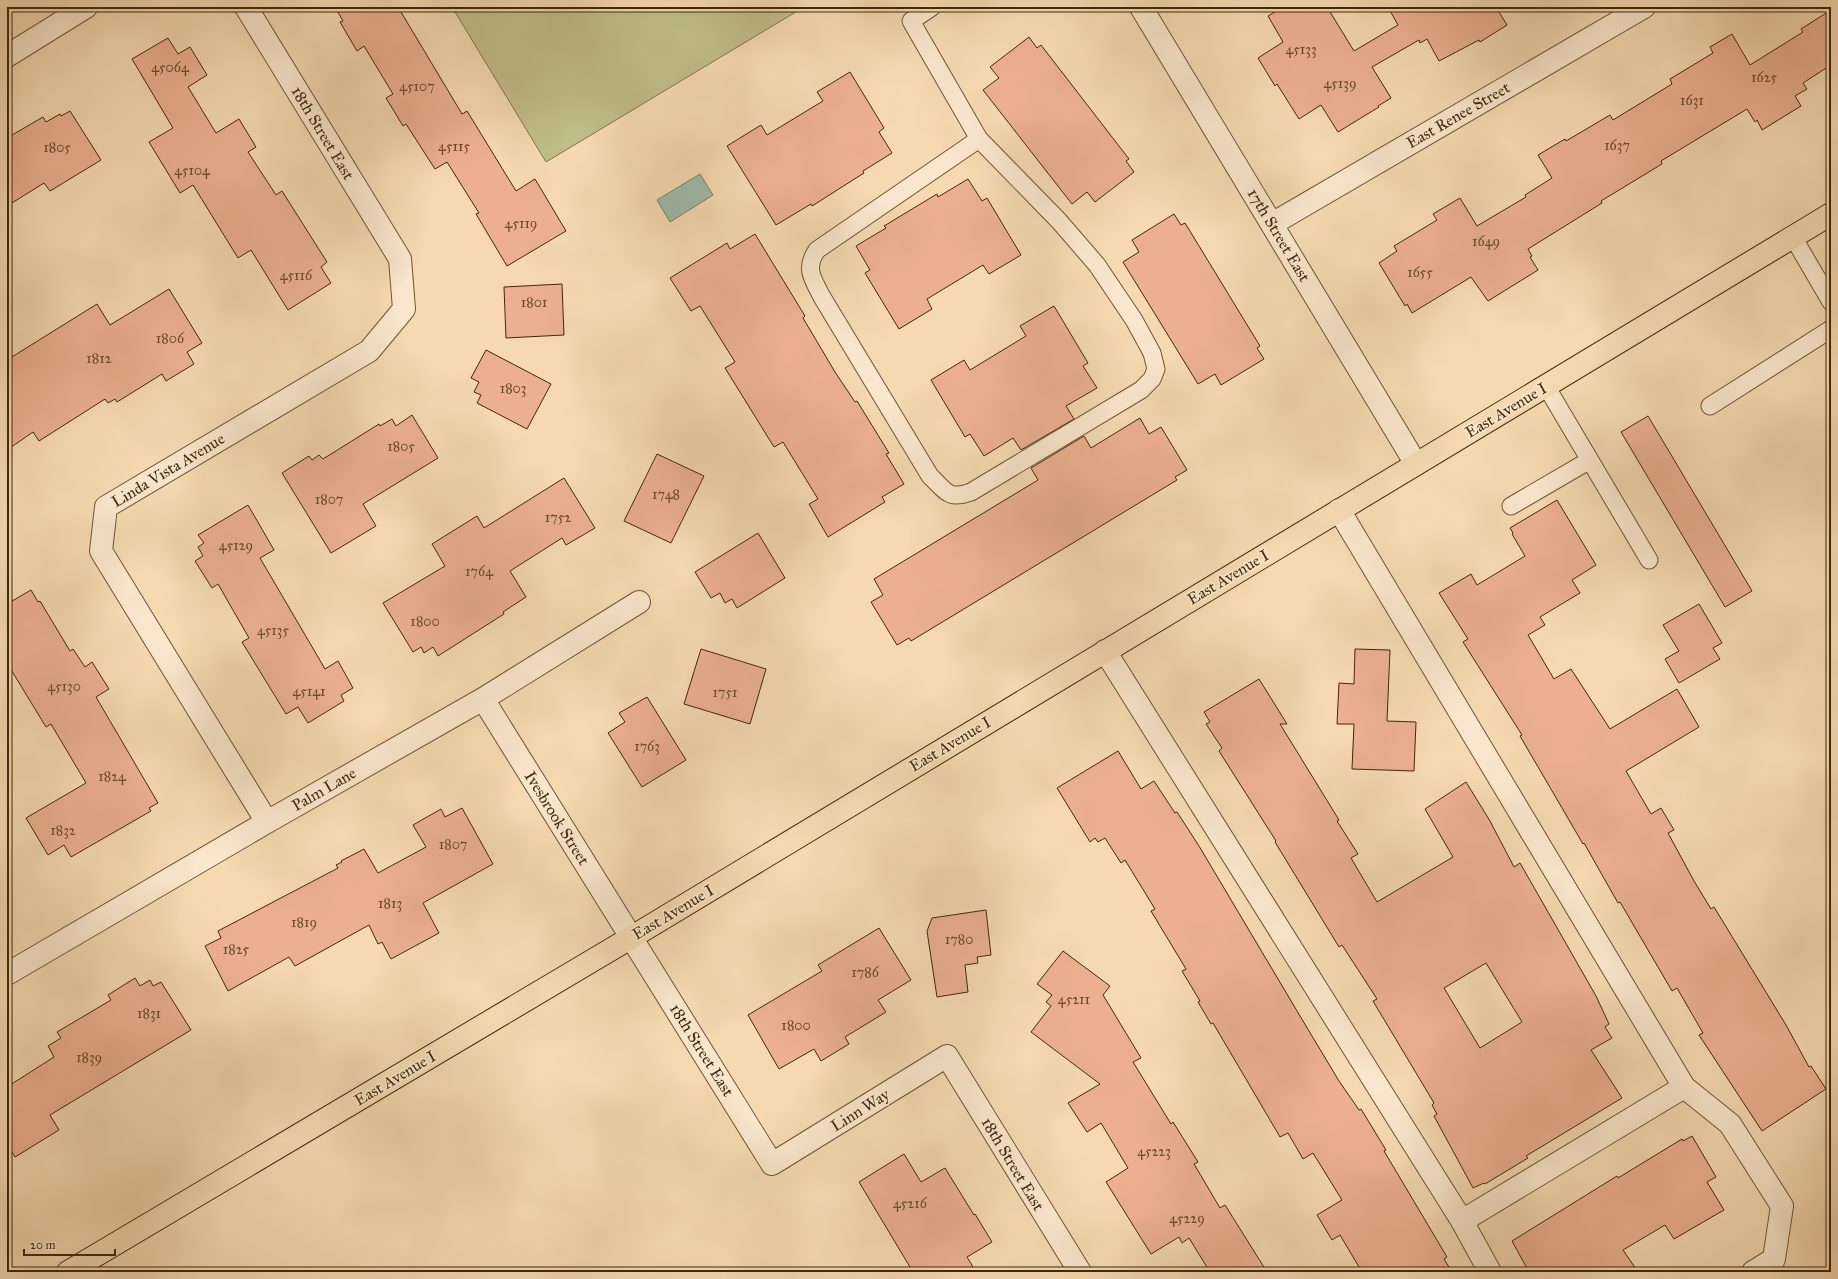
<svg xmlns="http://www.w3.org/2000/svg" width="1838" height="1279" font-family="'IM FELL Great Primer',serif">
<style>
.green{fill:#c1be88;stroke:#807449}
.water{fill:#9dbaa9;stroke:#778069}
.building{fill:#ecb08f;stroke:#3f290a;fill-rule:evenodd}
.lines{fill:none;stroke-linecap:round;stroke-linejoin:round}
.service-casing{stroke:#6d5534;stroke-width:19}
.minor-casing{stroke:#6d5534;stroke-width:24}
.primary-casing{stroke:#3f290a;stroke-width:24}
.service{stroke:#f9e6cc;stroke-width:17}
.minor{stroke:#f9e6cc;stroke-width:22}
.primary{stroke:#f6d9b0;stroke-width:22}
.labels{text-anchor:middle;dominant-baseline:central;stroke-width:3.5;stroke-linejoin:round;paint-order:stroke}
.number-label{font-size:14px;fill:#6a4b2b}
.street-label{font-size:16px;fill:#3f290a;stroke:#f9e6cc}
</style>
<rect width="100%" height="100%" fill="#f6d9b0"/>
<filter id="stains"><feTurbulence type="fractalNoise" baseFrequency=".005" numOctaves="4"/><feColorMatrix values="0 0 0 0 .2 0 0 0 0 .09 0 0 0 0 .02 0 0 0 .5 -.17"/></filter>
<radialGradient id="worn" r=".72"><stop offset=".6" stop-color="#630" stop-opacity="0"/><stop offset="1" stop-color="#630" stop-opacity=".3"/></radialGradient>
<path class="green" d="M 452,7 L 804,7 L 546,162 Z"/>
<path class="water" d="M 700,174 L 713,195 L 670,222 L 657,200 Z"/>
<path class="building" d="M 335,7 L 398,7 L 462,114 L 467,111 L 516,191 L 535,179 L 566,231 L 507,266 L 476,214 L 479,213 L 447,162 L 435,169 L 406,124 L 403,126 L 386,98 L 393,94 L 364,46 L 357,51 L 340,22 L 343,21 Z
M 1283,7 L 1327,7 L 1354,51 L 1398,25 L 1388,7 L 1496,7 L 1507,25 L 1480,42 L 1479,40 L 1439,61 L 1427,39 L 1420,43 L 1419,40 L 1372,67 L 1391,98 L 1378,106 L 1379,107 L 1338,132 L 1321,105 L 1299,119 L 1277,84 L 1275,86 L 1258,58 L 1283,42 L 1268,16 Z
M 1831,10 L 1831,65 L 1803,83 L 1807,89 L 1795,96 L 1801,106 L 1762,130 L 1757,120 L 1755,122 L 1747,109 L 1661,161 L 1662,164 L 1601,201 L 1602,203 L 1528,249 L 1532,256 L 1530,257 L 1538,270 L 1488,301 L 1471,277 L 1412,313 L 1407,304 L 1405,306 L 1379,263 L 1397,251 L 1394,246 L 1437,220 L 1433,214 L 1460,198 L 1477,226 L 1526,197 L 1525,195 L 1552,178 L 1538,155 L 1565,139 L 1566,141 L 1610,115 L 1613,120 L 1654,95 L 1672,84 L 1670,79 L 1713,53 L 1710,47 L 1732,34 L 1750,65 L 1803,32 L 1801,29 Z
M 1029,37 L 1037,48 L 1041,45 L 1129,159 L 1126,161 L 1134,172 L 1095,202 L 1087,192 L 1072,204 L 983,90 L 999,78 L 990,67 Z
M 168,38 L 178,54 L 190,47 L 207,75 L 188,87 L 216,133 L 239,119 L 256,147 L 248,152 L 276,195 L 282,191 L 327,262 L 321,267 L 331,283 L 288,310 L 251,250 L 238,258 L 193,185 L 180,193 L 149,142 L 173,128 L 132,59 Z
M 850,72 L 884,128 L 879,132 L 892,153 L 863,171 L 864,173 L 812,206 L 811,204 L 776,225 L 727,146 L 761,125 L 767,135 L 823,101 L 817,92 Z
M 70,111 L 101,160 L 50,191 L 44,183 L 7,206 L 7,138 L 43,117 L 46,122 L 60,114 L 61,116 Z
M 968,179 L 982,201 L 987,198 L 1021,255 L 989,274 L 983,265 L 927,299 L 932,309 L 899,329 L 865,273 L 870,270 L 856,246 L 886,228 L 884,226 L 937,194 L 938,197 Z
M 1174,214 L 1181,225 L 1185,223 L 1260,346 L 1257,348 L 1264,359 L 1221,385 L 1215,374 L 1198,384 L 1123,262 L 1139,252 L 1132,240 Z
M 755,234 L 805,316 L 803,318 L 835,372 L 855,402 L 857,401 L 889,453 L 886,454 L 904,484 L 882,497 L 885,502 L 828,537 L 809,504 L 818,499 L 783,442 L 774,447 L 725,368 L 735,362 L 700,306 L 691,311 L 670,278 L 727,243 L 730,249 Z
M 562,284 L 564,335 L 506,338 L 504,287 Z
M 169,289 L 202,343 L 187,352 L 194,364 L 166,381 L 162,374 L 117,402 L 115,399 L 108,403 L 105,399 L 39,441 L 33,432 L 7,450 L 7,360 L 97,304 L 110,325 Z
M 1054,306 L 1088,363 L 1083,366 L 1097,388 L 1066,406 L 1074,419 L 1021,450 L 1013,438 L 984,456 L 970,434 L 965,437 L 931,380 L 964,360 L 970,370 L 1026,336 L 1020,326 Z
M 486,350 L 551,384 L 527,429 L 477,403 L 481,395 L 474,392 L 479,382 L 471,378 Z
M 412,415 L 438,458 L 363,504 L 376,526 L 331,553 L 282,473 L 309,456 L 312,460 L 319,455 L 323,459 L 379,424 L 380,426 L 392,419 L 396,426 Z
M 1648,416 L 1752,591 L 1725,607 L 1621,432 Z
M 1140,418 L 1149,434 L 1161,427 L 1187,470 L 1175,477 L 1177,480 L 911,641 L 909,638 L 897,645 L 871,602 L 883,595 L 874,579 L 1038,480 L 1031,468 L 1084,436 L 1091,448 Z
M 657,454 L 704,476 L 671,543 L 624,521 Z
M 564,478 L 595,528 L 566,545 L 562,538 L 510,571 L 526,597 L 503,612 L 504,614 L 438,656 L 433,647 L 424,653 L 421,647 L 413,652 L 383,603 L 445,566 L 432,544 L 477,516 L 484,528 Z
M 1557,500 L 1596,565 L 1572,580 L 1580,593 L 1540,617 L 1545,625 L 1528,635 L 1554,679 L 1571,669 L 1610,729 L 1677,689 L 1699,727 L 1626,771 L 1651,814 L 1661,808 L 1674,830 L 1668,833 L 1694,881 L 1711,909 L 1714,907 L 1786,1025 L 1809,1067 L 1811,1066 L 1826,1089 L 1762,1131 L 1699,1035 L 1703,1033 L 1677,988 L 1672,991 L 1620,902 L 1618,903 L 1584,843 L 1583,844 L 1520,736 L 1522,735 L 1463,642 L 1468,639 L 1439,593 L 1471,574 L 1477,585 L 1525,556 L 1512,534 L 1513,533 L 1510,528 Z
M 248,505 L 274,550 L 260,558 L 318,657 L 325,669 L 338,661 L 353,688 L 341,695 L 344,701 L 308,723 L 298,707 L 286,714 L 242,642 L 249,638 L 218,584 L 212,588 L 195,561 L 203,556 L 198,547 L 204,543 L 198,535 Z
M 758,533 L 785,578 L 737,608 L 732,599 L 725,603 L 720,593 L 711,598 L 695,572 Z
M 31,590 L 38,602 L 40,601 L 70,651 L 73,649 L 85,667 L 92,662 L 109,689 L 96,697 L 158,803 L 149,808 L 151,811 L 71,857 L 64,845 L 48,855 L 26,818 L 86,783 L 51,724 L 46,727 L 7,663 L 7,604 Z
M 1699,604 L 1722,643 L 1713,648 L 1720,659 L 1679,683 L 1665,659 L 1679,651 L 1663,625 Z
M 701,649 L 766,669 L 750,724 L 684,704 Z
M 1355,649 L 1390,650 L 1387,721 L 1416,722 L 1414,771 L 1352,769 L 1354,724 L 1337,724 L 1339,683 L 1354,684 Z
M 1259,679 L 1287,724 L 1280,724 L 1339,820 L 1337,821 L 1358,854 L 1351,858 L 1377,902 L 1453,857 L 1425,809 L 1466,782 L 1490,821 L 1514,867 L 1520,863 L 1596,996 L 1609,1024 L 1605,1027 L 1612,1038 L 1591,1050 L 1622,1098 L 1526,1156 L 1528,1158 L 1485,1184 L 1484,1183 L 1473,1188 L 1434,1116 L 1437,1114 L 1432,1105 L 1434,1103 L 1373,1001 L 1377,999 L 1342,945 L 1339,947 L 1275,842 L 1276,841 L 1219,751 L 1222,748 L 1206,724 L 1210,722 L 1204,712 ZM 1486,963 L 1522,1022 L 1480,1048 L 1444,988 Z
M 647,697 L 686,760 L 642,787 L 608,733 L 625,722 L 619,713 Z
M 1118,751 L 1141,789 L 1154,781 L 1175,813 L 1177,812 L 1199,846 L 1303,1021 L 1339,1081 L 1359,1110 L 1361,1109 L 1386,1150 L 1384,1151 L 1447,1257 L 1444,1259 L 1452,1272 L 1362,1272 L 1340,1235 L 1332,1240 L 1317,1215 L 1342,1200 L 1313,1153 L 1303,1159 L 1288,1133 L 1280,1137 L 1213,1023 L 1211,1024 L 1198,1002 L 1200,1001 L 1182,971 L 1186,969 L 1151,911 L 1155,909 L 1125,860 L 1121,863 L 1105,838 L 1098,842 L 1095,838 L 1090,842 L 1057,788 Z
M 462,808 L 493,864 L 423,903 L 439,933 L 391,959 L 382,942 L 378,944 L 369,925 L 295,966 L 289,957 L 228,991 L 205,946 L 221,938 L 218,931 L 338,868 L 336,865 L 342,862 L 341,861 L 364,849 L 378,873 L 426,847 L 413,825 L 441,809 L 445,817 Z
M 986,910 L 991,955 L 977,957 L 978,963 L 965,965 L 968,992 L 937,997 L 927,931 L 932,918 Z
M 879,928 L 911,980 L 878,1000 L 886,1012 L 845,1037 L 849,1044 L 821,1061 L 814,1049 L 779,1069 L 748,1015 L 822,971 L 818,965 Z
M 1063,951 L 1110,986 L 1103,995 L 1141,1058 L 1133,1062 L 1171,1124 L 1173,1122 L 1198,1162 L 1194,1164 L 1220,1208 L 1225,1205 L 1267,1272 L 1210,1272 L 1189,1238 L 1182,1243 L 1179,1237 L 1151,1254 L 1106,1182 L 1128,1168 L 1101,1123 L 1087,1132 L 1068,1103 L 1100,1084 L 1031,1032 L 1051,1006 L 1046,1002 L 1052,995 L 1037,984 Z
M 135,978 L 140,986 L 150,980 L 153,986 L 161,982 L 191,1030 L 50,1115 L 59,1130 L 15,1157 L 7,1143 L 7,1087 L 54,1057 L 48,1046 L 61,1038 L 57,1032 L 111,1000 L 108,995 Z
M 1692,1136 L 1716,1177 L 1707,1182 L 1724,1210 L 1674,1239 L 1665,1225 L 1623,1250 L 1638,1272 L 1529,1272 L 1512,1241 L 1617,1176 L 1618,1178 L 1682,1139 L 1683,1141 Z
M 904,1154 L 921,1182 L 945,1168 L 974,1215 L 975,1214 L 992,1242 L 967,1257 L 976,1272 L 913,1272 L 859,1182 Z"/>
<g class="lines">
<defs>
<path id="service" d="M 932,7 L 911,21 L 979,139 L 1059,221 L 1097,265 L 1134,320 L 1152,353 L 1156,369 L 1152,379 L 1141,390 L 971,492 C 948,500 947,492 930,476 L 822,297 C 813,279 804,269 817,250 L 979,139
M 1793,237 L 1831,302
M 1546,386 L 1649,560
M 1710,406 L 1831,329
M 1511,506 L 1590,460"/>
<path id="minor" d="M 246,7 L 400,259 L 404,309 L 369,351 L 106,507 L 101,551 L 267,822
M 1141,7 L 1416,464
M 7,56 L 86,7
M 1272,224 L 1644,7
M 1339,510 L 1684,1087 L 1730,1124 L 1782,1206 L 1774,1259 L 1753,1272
M 1105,651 L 1462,1221 L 1490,1272
M 483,699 L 772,1164 L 947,1056 L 1080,1272
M 7,974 L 267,822 L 483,699 L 639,602
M 1462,1221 L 1684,1087"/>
<path id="primary" d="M 68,1272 L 632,937 L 1831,214"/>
</defs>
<use href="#service" class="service-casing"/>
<use href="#minor" class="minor-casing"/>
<use href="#primary" class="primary-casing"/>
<use href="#service" class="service"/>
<use href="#minor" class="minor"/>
<use href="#primary" class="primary"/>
</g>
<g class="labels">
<g class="number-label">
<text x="1301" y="49">45133</text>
<text x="170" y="67">45064</text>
<text x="1764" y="77">1625</text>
<text x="1340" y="83">45139</text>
<text x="417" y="86">45107</text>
<text x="1692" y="100">1631</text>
<text x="1617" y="145">1637</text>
<text x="454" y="146">45115</text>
<text x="57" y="147">1805</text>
<text x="192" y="170">45104</text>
<text x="521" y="223">45119</text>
<text x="1486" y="241">1649</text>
<text x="1420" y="272">1655</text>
<text x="296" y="275">45116</text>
<text x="534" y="302">1801</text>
<text x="170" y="338">1806</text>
<text x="99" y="358">1812</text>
<text x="513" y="388">1803</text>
<text x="401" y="446">1805</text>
<text x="666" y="494">1748</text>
<text x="329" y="499">1807</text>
<text x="558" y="517">1752</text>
<text x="236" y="545">45129</text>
<text x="479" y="571">1764</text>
<text x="425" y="621">1800</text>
<text x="273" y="630">45135</text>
<text x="64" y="686">45130</text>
<text x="309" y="691">45141</text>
<text x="725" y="692">1751</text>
<text x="647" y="746">1763</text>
<text x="112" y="776">1824</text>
<text x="63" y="830">1832</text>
<text x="453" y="844">1807</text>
<text x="390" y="903">1813</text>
<text x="304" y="922">1819</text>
<text x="959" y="939">1780</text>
<text x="236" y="949">1825</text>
<text x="865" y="972">1786</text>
<text x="1074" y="999">45211</text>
<text x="149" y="1013">1831</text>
<text x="796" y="1025">1800</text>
<text x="89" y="1057">1839</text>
<text x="1154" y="1151">45223</text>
<text x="910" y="1203">45216</text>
<text x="1187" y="1218">45229</text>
</g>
<g class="street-label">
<text transform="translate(1458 115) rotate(-30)">East Renee Street</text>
<text transform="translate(323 133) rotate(59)">18th Street East</text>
<text transform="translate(1279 235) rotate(59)">17th Street East</text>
<text transform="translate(1506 410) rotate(-31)">East Avenue I</text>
<text transform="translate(168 470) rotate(-31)">Linda Vista Avenue</text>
<text transform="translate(1228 577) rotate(-31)">East Avenue I</text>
<text transform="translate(950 744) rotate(-31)">East Avenue I</text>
<text transform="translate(324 789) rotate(-30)">Palm Lane</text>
<text transform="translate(557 818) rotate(58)">Ivesbrook Street</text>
<text transform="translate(673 912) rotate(-31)">East Avenue I</text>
<text transform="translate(702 1050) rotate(58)">18th Street East</text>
<text transform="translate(395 1078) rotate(-31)">East Avenue I</text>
<text transform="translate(860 1110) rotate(-32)">Linn Way</text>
<text transform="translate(1013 1164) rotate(59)">18th Street East</text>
</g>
</g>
<rect width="1838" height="1279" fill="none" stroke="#f6d9b0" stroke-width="24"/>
<rect x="8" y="8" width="1822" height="1263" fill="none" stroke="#3f290a" stroke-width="2"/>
<rect x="12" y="12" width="1814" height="1255" fill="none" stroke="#3f290a"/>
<path d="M24 1249v6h91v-6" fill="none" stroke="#3f290a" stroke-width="2"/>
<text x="30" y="1249" font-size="12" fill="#3f290a" stroke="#f9e6cc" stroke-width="3" paint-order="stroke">20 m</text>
<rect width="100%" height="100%" filter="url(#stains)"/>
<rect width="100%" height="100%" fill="url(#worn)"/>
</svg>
